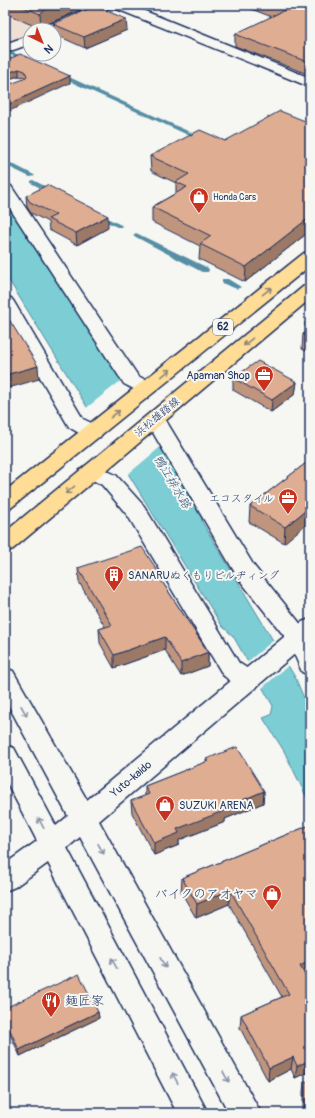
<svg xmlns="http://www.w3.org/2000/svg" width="315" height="1118" font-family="Pangolin,'Klee One',sans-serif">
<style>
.built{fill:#efe0d5}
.water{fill:#7ccdd4;stroke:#558ea5}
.pier{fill:#f6f6f2}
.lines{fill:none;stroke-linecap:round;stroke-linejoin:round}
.stream{fill:#558ea5;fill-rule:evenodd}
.minor-casing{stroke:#1b2f5e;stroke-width:3}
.tertiary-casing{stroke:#1b2f5e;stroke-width:3}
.primary-casing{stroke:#1b2f5e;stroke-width:3}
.minor{fill:#f6f6f2;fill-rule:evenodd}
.tertiary{fill:#f6f6f2;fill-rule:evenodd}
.primary{fill:#ffdd96;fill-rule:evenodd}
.wall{fill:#c0957e;stroke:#1b2f5e}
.shaded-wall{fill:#9c7966;stroke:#1b2f5e}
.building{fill:#dfad92;stroke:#1b2f5e}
.oneway{stroke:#8d867a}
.oneway2{stroke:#8892a8}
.labels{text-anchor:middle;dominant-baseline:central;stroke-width:4;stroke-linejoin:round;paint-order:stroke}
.far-poi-label{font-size:9px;fill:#1b2f5e;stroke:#f6f6f2;text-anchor:start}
.shield{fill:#f6f6f2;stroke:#5d6b8a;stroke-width:1}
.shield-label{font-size:10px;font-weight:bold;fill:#1b2f5e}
.poi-label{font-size:11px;fill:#1b2f5e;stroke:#f6f6f2;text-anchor:end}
.street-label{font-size:11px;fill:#1b2f5e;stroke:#f6f6f2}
.water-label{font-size:12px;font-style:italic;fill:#33567c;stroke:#f6f6f2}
.near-poi-label{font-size:13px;fill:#1b2f5e;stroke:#f6f6f2;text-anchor:end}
</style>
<rect width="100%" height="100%" fill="#f6f6f2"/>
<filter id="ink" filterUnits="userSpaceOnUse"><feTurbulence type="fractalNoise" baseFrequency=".025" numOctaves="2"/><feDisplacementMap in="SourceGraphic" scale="8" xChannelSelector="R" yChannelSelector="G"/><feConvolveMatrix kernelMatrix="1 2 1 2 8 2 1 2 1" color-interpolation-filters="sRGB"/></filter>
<g filter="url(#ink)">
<path class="built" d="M 5,5 L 98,5 L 41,30 L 30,30 L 30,35 L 5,45 Z"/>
<path class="water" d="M 5,200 L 124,382 L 202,514 L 202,522 L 295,677 L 310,712 L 310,804 L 284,751 L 263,718 L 271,715 L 273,706 L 233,636 L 222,626 L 5,274 Z"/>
<path class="pier" d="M 123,379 L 164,444 L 127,475 L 85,409 Z
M 275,639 L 290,664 L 261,689 L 246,663 Z"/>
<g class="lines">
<path class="stream" d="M 10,51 L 28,59 L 29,60 L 24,61 L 8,54 L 7,53 Z
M 60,73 L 203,138 L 204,139 L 199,140 L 58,76 L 58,74 Z
M 5,160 L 34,175 L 35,176 L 30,177 L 5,165 Z
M 33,180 L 56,192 L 57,193 L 56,194 L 52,194 L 31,183 L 31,181 Z
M 97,213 L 121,225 L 122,226 L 121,227 L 117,227 L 95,216 L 94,215 Z
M 136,233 L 208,268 L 209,270 L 208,272 L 202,272 L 134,236 L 133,235 Z
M 222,279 L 228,279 L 241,287 L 237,289 L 222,283 Z
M 304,322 L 310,323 L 310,328 L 304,326 Z"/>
<defs>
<path id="minor" d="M 96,5 L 130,5 L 310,78 L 310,87 L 112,7 L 54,33 L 54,30 L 42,30 L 44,27 Z
M 30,35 L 30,44 L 5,53 L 5,44 Z
M 5,184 L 11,186 L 138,376 L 154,384 L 157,388 L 154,392 C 142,395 134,389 124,384 L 5,201 Z
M 5,297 L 11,298 L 14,302 L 83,419 L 100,427 L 103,432 L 100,437 C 88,440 79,433 69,427 L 5,317 Z
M 155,413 L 162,415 L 165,419 L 254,566 L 307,632 L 310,637 L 310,675 L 302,672 L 289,642 L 238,578 L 145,419 L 148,415 Z
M 92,464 L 116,475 L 144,506 L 239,663 L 256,674 L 260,681 L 256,688 C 242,692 234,684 223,675 L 128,516 L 102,485 L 85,476 L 82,471 L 85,466 Z"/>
<path id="tertiary" d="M 310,619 L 310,641 L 99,821 L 261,1113 L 229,1113 L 80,837 L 67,848 L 208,1113 L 177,1113 L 48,863 L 15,887 L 5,891 L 5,864 L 37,841 L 5,779 L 5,745 L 14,748 L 56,826 L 68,816 L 5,699 L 5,668 L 13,671 L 87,800 L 302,622 Z"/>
<path id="primary" d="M 310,252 L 310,266 L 12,507 L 5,509 L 5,491 L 304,253 Z
M 310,285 L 310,299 L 13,549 L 5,552 L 5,532 L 304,286 Z"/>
</defs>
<use href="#minor" class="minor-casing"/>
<use href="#tertiary" class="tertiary-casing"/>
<use href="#primary" class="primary-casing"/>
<use href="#minor" class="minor"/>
<use href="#tertiary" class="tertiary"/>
<use href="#primary" class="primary"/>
</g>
<path class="wall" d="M 5,5 L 92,5 L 43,26 L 41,29 L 7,14 L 5,15 Z
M 241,5 L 310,5 L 310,75 L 235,46 L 235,34 L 272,17 Z
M 53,24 L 127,30 L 85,48 L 54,34 Z
M 5,61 L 70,83 L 24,79 L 25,77 L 19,76 L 5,80 Z
M 310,123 L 310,231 L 245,282 L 199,259 L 200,246 L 152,222 L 152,207 L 176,193 L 176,183 L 151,171 L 150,156 Z
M 26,196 L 108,228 L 77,245 L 49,230 L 48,222 L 31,213 L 27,207 Z
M 310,330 L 310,353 L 302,349 L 303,334 Z
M 233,378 L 297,382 L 295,394 L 271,412 L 233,390 Z
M 310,460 L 284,543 L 249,522 L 250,506 Z
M 78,568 L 159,573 L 159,577 L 208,652 L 208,666 L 181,676 L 165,650 L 114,668 L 100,643 L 99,629 L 105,627 L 79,582 Z
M 206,759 L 264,791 L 263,803 L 225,819 L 225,822 L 179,840 L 179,845 L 154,855 L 132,813 L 131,801 L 145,796 L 145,786 L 206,762 Z
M 310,825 L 305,976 L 310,1071 L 295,1078 L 291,1069 L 268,1081 L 240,1028 L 241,1015 L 282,997 L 229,904 L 196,918 L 181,892 L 182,878 Z
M 5,1008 L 98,1012 L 99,1018 L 20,1056 L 5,1023 Z
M 304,1082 L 310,1113 L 303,1113 L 303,1092 Z"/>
<path class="shaded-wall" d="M 5,5 L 6,5 L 7,14 L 5,15 Z
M 56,5 L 92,5 L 43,26 L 41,29 L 40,14 L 43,11 Z
M 126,19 L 127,30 L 85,48 L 84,37 Z
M 19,69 L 19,76 L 5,80 L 5,74 Z
M 70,76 L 70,83 L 5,113 L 5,106 Z
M 108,216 L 108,228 L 77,245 L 76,233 Z
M 310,217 L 310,231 L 245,282 L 246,267 Z
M 38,366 L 39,379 L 5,389 L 5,375 Z
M 297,382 L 295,394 L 271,412 L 272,400 Z
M 310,507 L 310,521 L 284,543 L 285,527 Z
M 165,637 L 165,650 L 114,668 L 114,655 Z
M 208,652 L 208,666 L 181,676 L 181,663 Z
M 264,791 L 263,803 L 225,819 L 225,822 L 179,840 L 179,845 L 154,855 L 154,843 L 177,829 L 224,808 Z
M 230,890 L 229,904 L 196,918 L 197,904 Z
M 310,961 L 310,974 L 298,979 L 300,966 Z
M 98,1012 L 99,1018 L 20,1056 L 19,1050 Z
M 293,1057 L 291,1069 L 268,1081 L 269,1068 Z
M 310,1060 L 310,1071 L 295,1078 L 297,1066 Z"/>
<path class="building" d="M 19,5 L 56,5 L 43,11 L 40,14 Z
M 272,5 L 310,5 L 310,63 L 235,34 L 285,10 Z
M 95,6 L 126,19 L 84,37 L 53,24 Z
M 20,54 L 70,76 L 5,106 L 5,86 L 24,79 L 27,76 L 25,71 L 19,69 L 5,74 L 5,61 Z
M 280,111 L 310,123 L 310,217 L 246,267 L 200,244 L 211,236 L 152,207 L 187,187 L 176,182 L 189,174 L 150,156 L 200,130 L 225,141 Z
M 47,185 L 108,216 L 76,233 L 48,219 L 56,215 L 30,202 L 26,196 Z
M 5,313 L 38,366 L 5,375 Z
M 310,330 L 310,338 L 303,334 Z
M 258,361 L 297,382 L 272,400 L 233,378 Z
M 310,460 L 310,507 L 285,527 L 250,506 Z
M 142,547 L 159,573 L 157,574 L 208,652 L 181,663 L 165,637 L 114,655 L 99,629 L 112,625 L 78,568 Z
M 237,747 L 264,791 L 224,808 L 226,810 L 177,829 L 179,833 L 154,843 L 131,801 L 149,794 L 145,786 L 208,761 L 206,759 Z
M 310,825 L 310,961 L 300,966 L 310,984 L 310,1060 L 297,1066 L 293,1057 L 269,1068 L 241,1015 L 289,994 L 230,890 L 197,904 L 182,878 Z
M 79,974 L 98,1012 L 19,1050 L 5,1019 L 5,1008 Z
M 304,1082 L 310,1082 L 310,1113 L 305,1113 Z"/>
<defs><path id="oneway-shaft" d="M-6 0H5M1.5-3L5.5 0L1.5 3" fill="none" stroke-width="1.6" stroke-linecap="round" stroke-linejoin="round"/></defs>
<g class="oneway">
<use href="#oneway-shaft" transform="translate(267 291) rotate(-39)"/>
<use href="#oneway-shaft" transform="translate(248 342) rotate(140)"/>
<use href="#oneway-shaft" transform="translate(166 373) rotate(-39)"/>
<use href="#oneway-shaft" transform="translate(115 414) rotate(-39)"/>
<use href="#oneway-shaft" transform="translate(70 490) rotate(140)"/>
</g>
<g class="oneway2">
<use href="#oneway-shaft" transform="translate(24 711) rotate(61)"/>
<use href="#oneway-shaft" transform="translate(41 823) rotate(-118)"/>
<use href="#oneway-shaft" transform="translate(101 849) rotate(61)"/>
<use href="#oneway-shaft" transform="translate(114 963) rotate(-118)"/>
<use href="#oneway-shaft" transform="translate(163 963) rotate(61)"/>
<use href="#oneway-shaft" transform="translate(226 1077) rotate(61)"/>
<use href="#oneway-shaft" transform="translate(175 1078) rotate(-118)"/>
</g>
</g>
<defs>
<symbol id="shop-pin" viewBox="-11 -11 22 30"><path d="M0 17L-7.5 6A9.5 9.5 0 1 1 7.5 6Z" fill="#c8321e" stroke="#f6f6f2"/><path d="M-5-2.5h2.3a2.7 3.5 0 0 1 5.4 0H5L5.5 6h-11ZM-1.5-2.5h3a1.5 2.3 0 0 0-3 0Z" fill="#fff"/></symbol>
<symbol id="office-pin" viewBox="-11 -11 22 30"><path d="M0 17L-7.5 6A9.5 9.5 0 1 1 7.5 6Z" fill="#c8321e" stroke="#f6f6f2"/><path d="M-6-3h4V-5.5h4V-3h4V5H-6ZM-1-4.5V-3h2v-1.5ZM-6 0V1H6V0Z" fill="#fff"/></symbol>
<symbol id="building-pin" viewBox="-11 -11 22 30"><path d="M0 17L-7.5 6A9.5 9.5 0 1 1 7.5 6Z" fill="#c8321e" stroke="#f6f6f2"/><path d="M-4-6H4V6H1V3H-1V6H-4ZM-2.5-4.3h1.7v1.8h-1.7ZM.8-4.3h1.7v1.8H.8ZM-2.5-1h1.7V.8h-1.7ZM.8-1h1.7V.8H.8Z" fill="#fff"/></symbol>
<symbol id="restaurant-pin" viewBox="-11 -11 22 30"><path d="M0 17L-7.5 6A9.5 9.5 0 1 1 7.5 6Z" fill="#c8321e" stroke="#f6f6f2"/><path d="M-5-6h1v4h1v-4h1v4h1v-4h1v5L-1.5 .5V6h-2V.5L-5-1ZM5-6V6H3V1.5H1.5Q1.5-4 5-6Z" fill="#fff"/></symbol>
</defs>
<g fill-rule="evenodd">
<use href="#shop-pin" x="188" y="186" width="22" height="30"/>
<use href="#office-pin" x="253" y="364" width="22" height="30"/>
<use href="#office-pin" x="277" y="487" width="22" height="30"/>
<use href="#building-pin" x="103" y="564" width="22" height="30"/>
<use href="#shop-pin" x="154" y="794" width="22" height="30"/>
<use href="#shop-pin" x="261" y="883" width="22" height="30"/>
<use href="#restaurant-pin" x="40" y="990" width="22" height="30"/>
</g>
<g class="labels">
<g class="far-poi-label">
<text x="213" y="197">Honda Cars</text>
</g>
<rect class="shield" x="213" y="319" width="20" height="16" rx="3"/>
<g class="shield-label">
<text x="223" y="327">62</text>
</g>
<g class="poi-label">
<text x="250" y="375">Apaman Shop</text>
<text x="274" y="498">エコスタイル</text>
<text x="128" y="575" text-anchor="start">SANARUぬくもりビルヂィング</text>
<text x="179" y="805" text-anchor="start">SUZUKI ARENA</text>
</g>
<g class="street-label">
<text transform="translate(157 417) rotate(-40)">浜松雄踏線</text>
<text transform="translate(131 779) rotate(-40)">Yuto-kaido</text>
</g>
<g class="water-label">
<text transform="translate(172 482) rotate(59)">鴨江排水路</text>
</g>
<g class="near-poi-label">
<text x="258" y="894">バイクのアオヤマ</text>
<text x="65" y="1001" text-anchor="start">麺匠家</text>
</g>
</g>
<rect width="315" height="1118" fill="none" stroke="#f6f6f2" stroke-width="20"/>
<rect x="10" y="10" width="295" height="1098" fill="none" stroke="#1b2f5e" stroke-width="1.5" filter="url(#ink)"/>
<g transform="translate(42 42) rotate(137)"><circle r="19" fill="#f6f6f2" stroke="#9ea6b7"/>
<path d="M0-3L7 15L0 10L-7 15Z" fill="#c8321e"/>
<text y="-6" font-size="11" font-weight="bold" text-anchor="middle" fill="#1b2f5e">N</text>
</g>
</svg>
